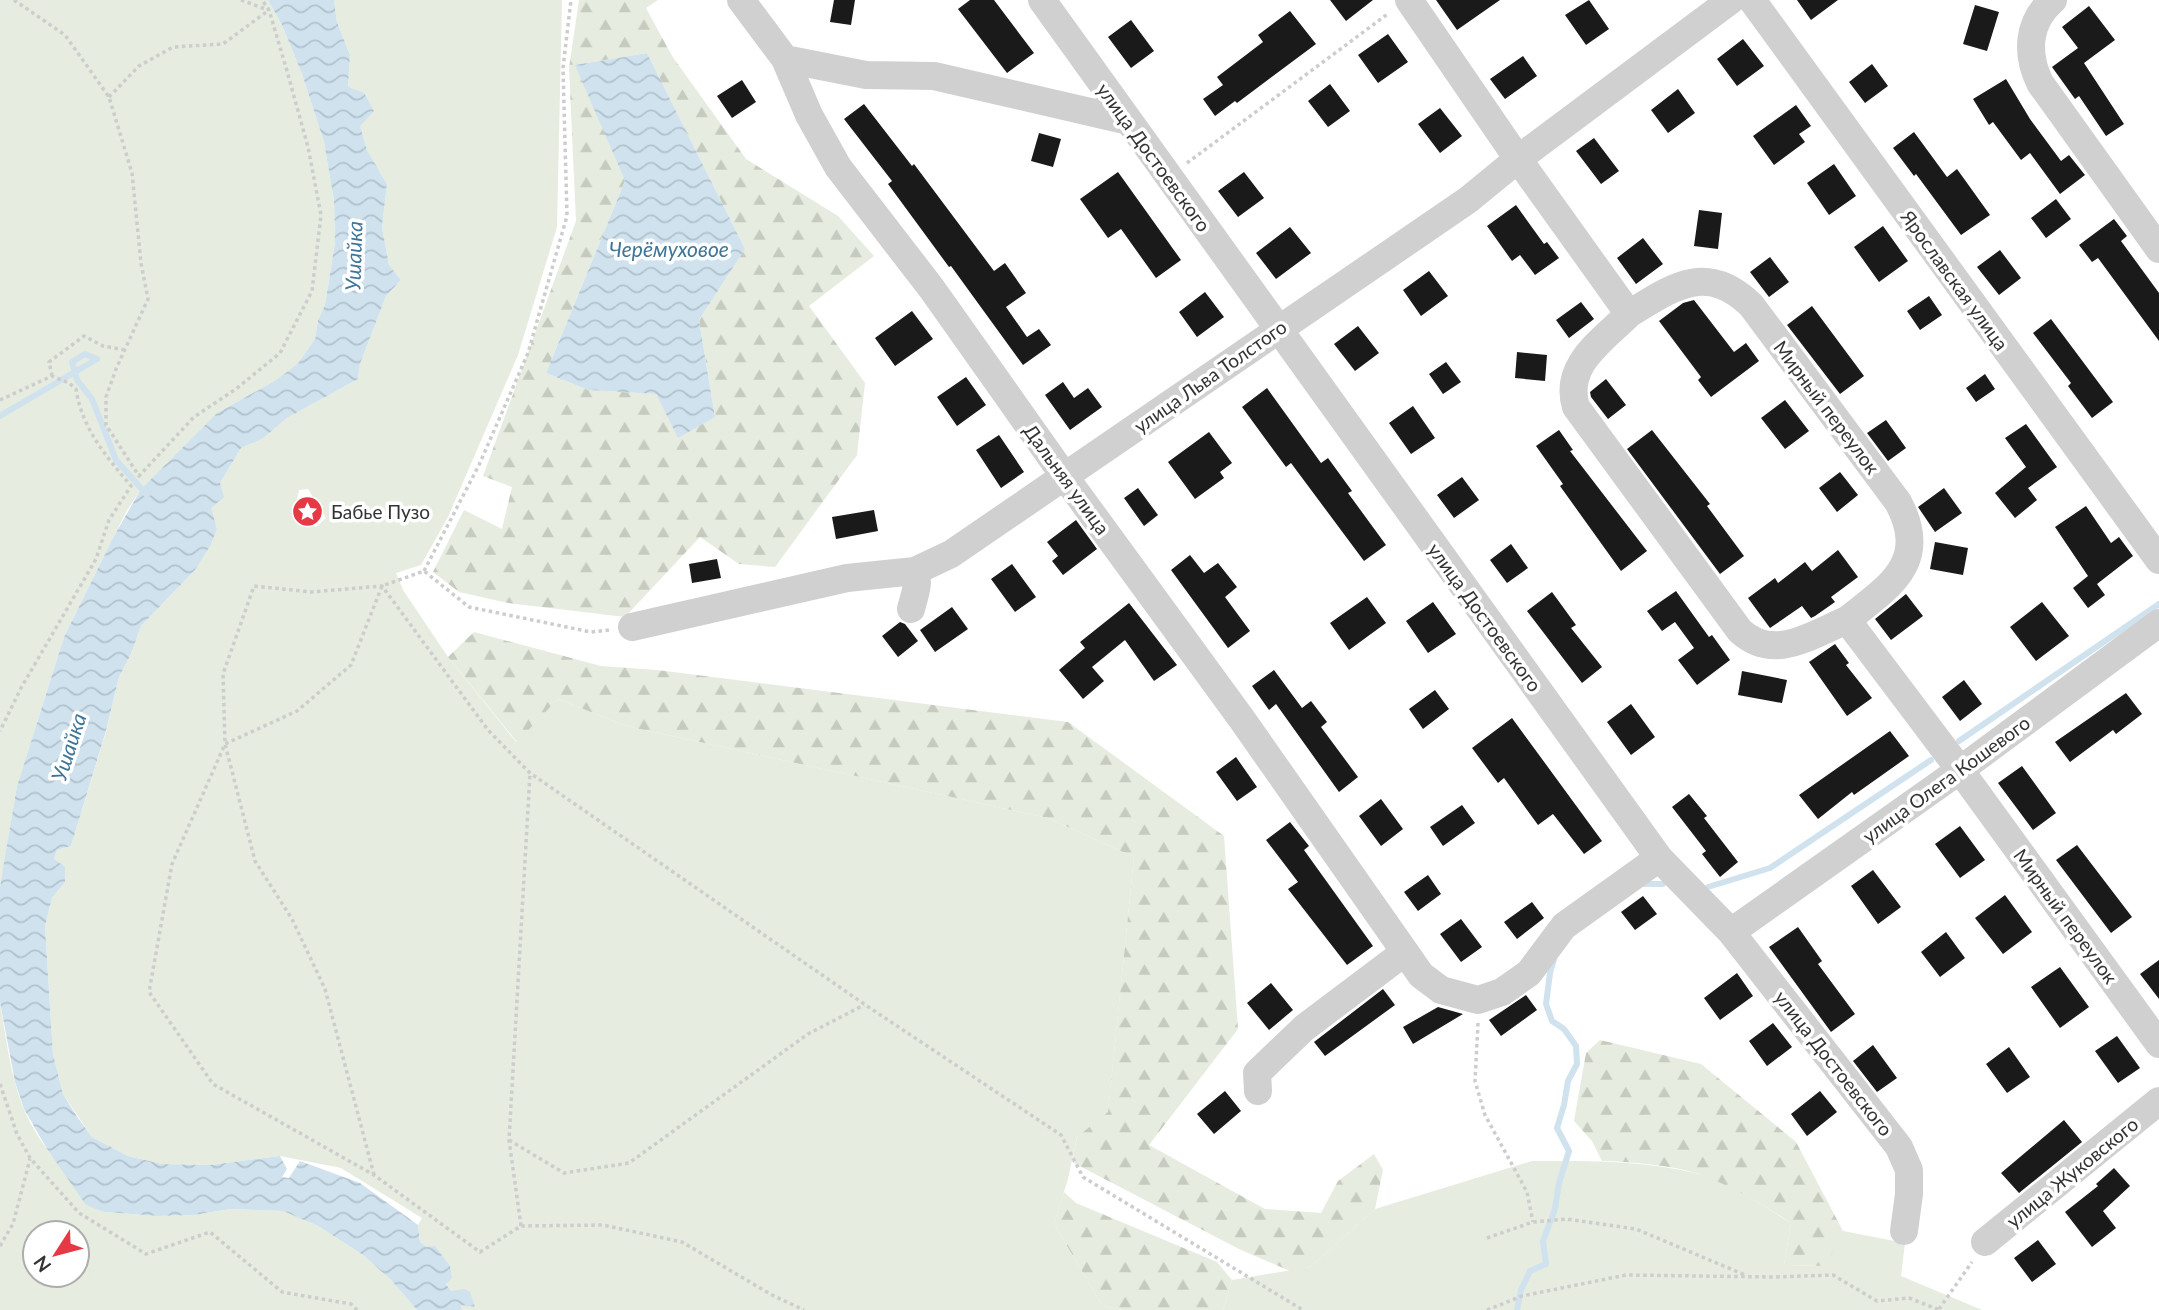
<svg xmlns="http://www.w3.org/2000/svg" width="2159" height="1310" font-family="Lato,sans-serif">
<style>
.grass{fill:#e6ecdf;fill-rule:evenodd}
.forest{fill:url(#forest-firs);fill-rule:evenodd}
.water{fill:url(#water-waves)}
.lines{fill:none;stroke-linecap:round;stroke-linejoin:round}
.stream{stroke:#cfe2ee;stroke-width:6}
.building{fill:#1a1a1a}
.path{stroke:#cdcdcd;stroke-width:3.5;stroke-dasharray:3.5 3.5;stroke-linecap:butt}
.minor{stroke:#d0d0d0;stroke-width:28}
.labels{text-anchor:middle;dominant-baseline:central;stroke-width:7;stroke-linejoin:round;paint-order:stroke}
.street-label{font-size:19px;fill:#333;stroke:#fff}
.poi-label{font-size:19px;fill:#333;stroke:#fff;text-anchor:start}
.water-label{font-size:21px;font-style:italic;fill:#3f7597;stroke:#fff}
</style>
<defs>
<pattern id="forest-firs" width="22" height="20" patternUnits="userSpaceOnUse" patternTransform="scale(1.75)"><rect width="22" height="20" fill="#e6ecdf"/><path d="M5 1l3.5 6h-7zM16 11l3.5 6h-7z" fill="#c6cbc0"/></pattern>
<pattern id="water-waves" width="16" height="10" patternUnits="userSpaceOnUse" patternTransform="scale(1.75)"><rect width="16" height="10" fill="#cfe2ee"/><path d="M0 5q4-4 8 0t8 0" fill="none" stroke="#b2c2cd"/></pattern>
</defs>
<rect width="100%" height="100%" fill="#fff"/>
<path class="grass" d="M 0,0 L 268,0 L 282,25 L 302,74 L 324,142 L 334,201 L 335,242 L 325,305 L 318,320 L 315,339 L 299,362 L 278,379 L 217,413 L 141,489 L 126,512 L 64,637 L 17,786 L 0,887 Z
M 334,0 L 562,0 L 557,227 L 518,355 L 448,517 L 421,565 L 396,573 L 403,590 L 448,657 L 516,742 L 558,699 L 626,726 L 1048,818 L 1134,857 L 1108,1113 L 1077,1137 L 1068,1179 L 1054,1224 L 1102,1305 L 1122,1310 L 462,1310 L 461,1305 L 474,1307 L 463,1289 L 451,1292 L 427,1247 L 420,1242 L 418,1225 L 422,1218 L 341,1168 L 280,1156 L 210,1165 L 162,1164 L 128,1156 L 92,1137 L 63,1094 L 53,1054 L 45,926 L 52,898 L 65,882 L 54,859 L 57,850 L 71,846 L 106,732 L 119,677 L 131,654 L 141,626 L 195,570 L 217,529 L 210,508 L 220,483 L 241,448 L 262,439 L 287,418 L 358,379 L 360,364 L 386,296 L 401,280 L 389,265 L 382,227 L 387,184 L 367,150 L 348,87 L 350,55 L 337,22 ZM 308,489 L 326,518 L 316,527 L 306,522 L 295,507 L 299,490 Z
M 0,1002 C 6,1037 10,1074 23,1107 C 40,1149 73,1181 104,1212 L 158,1216 L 194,1215 L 231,1209 L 283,1211 L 318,1226 L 363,1255 L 390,1279 L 417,1310 L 0,1310 ZM 35,1233 L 77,1233 L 77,1275 L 35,1275 Z
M 1532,1161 C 1587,1161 1641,1160 1695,1173 C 1726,1180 1763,1206 1791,1223 L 1784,1265 L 1825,1266 L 1843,1231 L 1905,1243 L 1901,1276 L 1982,1310 L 1223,1310 L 1232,1280 L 1310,1267 L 1375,1209 Z"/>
<path class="forest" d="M 579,0 L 658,0 L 646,8 L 672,56 L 746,159 L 838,216 L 874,256 L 809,306 L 865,383 L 857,455 L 775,567 L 739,564 L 700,537 L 625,617 L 508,603 L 459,592 L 433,572 L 464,510 L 502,529 L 512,487 L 483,476 L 576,221 L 569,68 ZM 647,53 L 745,249 L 699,320 L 715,417 L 678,437 L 656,394 L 588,390 L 546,373 L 625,181 L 576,65 Z
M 474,632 L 601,666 L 657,670 L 1068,722 L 1224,836 L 1238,1029 L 1149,1145 L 1265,1209 L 1321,1213 L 1338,1181 L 1374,1154 L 1383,1170 L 1375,1209 L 1310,1267 L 1290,1271 L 1239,1249 L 1072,1162 L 1077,1137 L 1108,1112 L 1134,857 L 1048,818 L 626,726 L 558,699 L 517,742 L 448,657 Z
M 1600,1040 L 1701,1064 L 1796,1142 L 1843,1231 L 1826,1266 L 1784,1265 L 1791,1223 C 1762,1204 1732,1186 1699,1174 C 1676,1166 1627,1161 1602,1161 L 1592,1141 L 1574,1121 L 1586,1053 Z
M 1064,1192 L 1076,1203 L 1217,1262 L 1232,1280 L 1223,1310 L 1122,1310 L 1102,1305 L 1054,1224 Z"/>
<path class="water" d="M 268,0 L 334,0 L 337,22 L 350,55 L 348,87 L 364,93 L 374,111 L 360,126 L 367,150 L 387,184 L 382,227 L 389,265 L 401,280 L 386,296 L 360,364 L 358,379 L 287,418 L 262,439 L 241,448 L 220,483 L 224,497 L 211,508 L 217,529 L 210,546 L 195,570 L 141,626 L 131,654 L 119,677 L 106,731 L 71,846 L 57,850 L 54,859 L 65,867 L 65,882 L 52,898 L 45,926 L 53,1054 L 63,1094 L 76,1115 L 92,1137 L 128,1156 L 162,1164 L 210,1165 L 280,1156 L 287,1169 L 282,1177 L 289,1178 L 300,1161 L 360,1183 L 418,1225 L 420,1242 L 427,1247 L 435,1246 L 450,1266 L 452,1278 L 446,1284 L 451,1291 L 463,1289 L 470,1292 L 475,1307 L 461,1305 L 462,1310 L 417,1310 L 390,1279 L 363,1255 L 318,1226 L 283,1211 L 231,1209 L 194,1215 L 158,1216 L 104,1212 L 86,1205 L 47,1149 L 24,1109 L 15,1082 L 0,1002 L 0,887 L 3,868 L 17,786 L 64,637 L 114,536 L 141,489 L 217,413 L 278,379 L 299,362 L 315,339 L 318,320 L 325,305 L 335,242 L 334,201 L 324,142 L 302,74 L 282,25 Z
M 647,53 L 745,249 L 699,320 L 715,417 L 678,438 L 656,394 L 588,390 L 546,373 L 625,181 L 575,65 Z"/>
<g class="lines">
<path class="stream" d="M 97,359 L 85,354 L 72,362 L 77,380 L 92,399 L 116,460 L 147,495
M 0,416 L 97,359
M 1959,741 L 2159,604
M 1641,884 L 1663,884
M 1708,887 L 1770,868 L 1931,760
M 1517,1310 L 1521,1290 L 1530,1271 L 1546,1264 L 1543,1241 L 1555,1209 L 1559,1183 L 1569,1151 L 1557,1128 L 1564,1105 L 1568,1081 L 1577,1064 L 1576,1046 L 1564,1029 L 1552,1021 L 1546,1004 L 1550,973 L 1554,959"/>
</g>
<path class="building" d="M 834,0 L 855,0 L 851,25 L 830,22 Z
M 970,0 L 994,0 L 1034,53 L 1007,73 L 958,9 Z
M 1330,0 L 1373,0 L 1346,21 Z
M 1436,0 L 1500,0 L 1457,30 Z
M 1589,0 L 1609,29 L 1586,45 L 1565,15 Z
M 1797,0 L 1838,0 L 1811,20 Z
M 1975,5 L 1999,12 L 1987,51 L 1963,44 Z
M 2089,6 L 2115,40 L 2084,63 L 2124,124 L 2106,136 L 2079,96 L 2075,99 L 2052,67 L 2078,48 L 2062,27 Z
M 1290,11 L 1316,44 L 1237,103 L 1235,101 L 1215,116 L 1203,99 L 1223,85 L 1217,77 L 1263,42 L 1258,35 Z
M 1131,20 L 1154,51 L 1131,68 L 1108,37 Z
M 1388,34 L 1408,62 L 1378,83 L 1358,55 Z
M 1743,39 L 1764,66 L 1737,86 L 1717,59 Z
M 1523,56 L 1537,76 L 1505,99 L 1490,79 Z
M 1872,64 L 1888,86 L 1865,103 L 1849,82 Z
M 2006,79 L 2030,119 L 2061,161 L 2069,155 L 2085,175 L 2060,194 L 2030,153 L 2021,160 L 1993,122 L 1989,125 L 1973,99 Z
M 742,80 L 756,102 L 732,118 L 717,96 Z
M 1330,84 L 1350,111 L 1328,127 L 1308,101 Z
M 1678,89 L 1695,113 L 1668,133 L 1651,110 Z
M 864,104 L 912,166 L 914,164 L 994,271 L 1005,263 L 1026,293 L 1006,307 L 1027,337 L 1039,329 L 1051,345 L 1023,365 L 951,266 L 949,267 L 913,218 L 888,184 L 892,181 L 844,119 Z
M 1796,105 L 1811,126 L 1799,134 L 1805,142 L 1774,165 L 1753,136 Z
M 1440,108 L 1462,136 L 1440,153 L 1418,124 Z
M 1914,132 L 1947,177 L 1957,169 L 1990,215 L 1961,235 L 1916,174 L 1914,176 L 1893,148 Z
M 1039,133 L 1061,139 L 1053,167 L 1031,161 Z
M 1594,138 L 1619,171 L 1601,184 L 1576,151 Z
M 1834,164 L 1856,196 L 1829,215 L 1807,183 Z
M 1118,172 L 1181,260 L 1156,278 L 1121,229 L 1108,238 L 1080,199 Z
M 1244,172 L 1264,198 L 1238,217 L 1218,191 Z
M 2056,199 L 2071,219 L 2046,238 L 2031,218 Z
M 1516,205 L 1544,244 L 1547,242 L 1559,258 L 1535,275 L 1520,255 L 1512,261 L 1487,226 Z
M 1699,210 L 1722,213 L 1718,249 L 1694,246 Z
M 2114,219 L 2127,236 L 2121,241 L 2159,293 L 2159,341 L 2098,258 L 2092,262 L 2079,245 Z
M 1883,226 L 1908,261 L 1879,282 L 1854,247 Z
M 1290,227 L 1311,253 L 1276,279 L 1256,253 Z
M 1643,238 L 1663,264 L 1636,284 L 1617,258 Z
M 2000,250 L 2021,278 L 1999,295 L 1977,267 Z
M 1770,257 L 1789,282 L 1769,297 L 1750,272 Z
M 1429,271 L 1448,296 L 1421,316 L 1403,290 Z
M 1205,292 L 1224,317 L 1197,337 L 1179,312 Z
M 1929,296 L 1942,315 L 1920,330 L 1907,311 Z
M 1694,300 L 1734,352 L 1746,343 L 1759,361 L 1711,397 L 1698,380 L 1701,377 L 1659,321 L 1683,303 Z
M 1581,302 L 1594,319 L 1569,338 L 1556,320 Z
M 1812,306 L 1864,376 L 1840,394 L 1787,325 Z
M 912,311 L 933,339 L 895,366 L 875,338 Z
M 2051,319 L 2113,402 L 2092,418 L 2068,386 L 2071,383 L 2033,333 Z
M 1358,326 L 1379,353 L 1355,371 L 1334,344 Z
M 1517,352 L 1547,355 L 1545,381 L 1515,378 Z
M 1446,362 L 1461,382 L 1443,394 L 1429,374 Z
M 1985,374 L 1995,389 L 1976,402 L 1966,388 Z
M 966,377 L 986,405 L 957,426 L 937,397 Z
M 1606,379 L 1626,405 L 1608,419 L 1591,397 L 1590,392 Z
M 1063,382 L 1074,398 L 1088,388 L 1102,407 L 1070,430 L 1045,395 Z
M 1267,388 L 1321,463 L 1328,458 L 1352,491 L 1348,493 L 1386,545 L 1364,561 L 1291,463 L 1286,467 L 1242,407 Z
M 1785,400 L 1809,431 L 1785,449 L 1761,418 Z
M 1413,406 L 1435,438 L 1411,454 L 1389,423 Z
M 1886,420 L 1906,448 L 1888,461 L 1867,433 Z
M 2026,424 L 2057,467 L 2028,488 L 2037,500 L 2015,518 L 1995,493 L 2026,467 L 2005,438 Z
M 1559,430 L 1573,450 L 1570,451 L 1647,551 L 1621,571 L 1560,486 L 1563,484 L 1536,446 Z
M 1652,430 L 1710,504 L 1707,506 L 1744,556 L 1720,574 L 1627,449 Z
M 1209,432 L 1232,463 L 1220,472 L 1224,478 L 1195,499 L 1168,462 Z
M 999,435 L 1024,472 L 1001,488 L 976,450 Z
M 1840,472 L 1858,495 L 1837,512 L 1819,488 Z
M 1462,477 L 1479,500 L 1454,518 L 1437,495 Z
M 1138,488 L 1158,515 L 1144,526 L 1124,498 Z
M 1944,488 L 1962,513 L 1935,532 L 1918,507 Z
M 2086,506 L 2111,543 L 2119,537 L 2133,556 L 2097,584 L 2105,595 L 2088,608 L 2073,588 L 2088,576 L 2055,527 Z
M 874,510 L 878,531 L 836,539 L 832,517 Z
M 1076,520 L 1097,549 L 1063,575 L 1052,561 L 1058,556 L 1047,542 Z
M 1935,542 L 1968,548 L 1963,575 L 1930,569 Z
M 1511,544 L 1528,568 L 1507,583 L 1490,560 Z
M 1838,550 L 1858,577 L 1831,597 L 1835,602 L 1815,616 L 1811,618 L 1802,606 L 1770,628 L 1748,598 L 1775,578 L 1778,583 L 1805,562 L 1812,571 Z
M 1190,555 L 1204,573 L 1218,563 L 1237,587 L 1225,597 L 1250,631 L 1228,648 L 1171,570 Z
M 717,559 L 721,578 L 692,583 L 689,564 Z
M 1012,564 L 1036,597 L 1015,612 L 991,579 Z
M 1676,591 L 1709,637 L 1712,635 L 1730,660 L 1697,685 L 1678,660 L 1694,648 L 1675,622 L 1662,631 L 1647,611 Z
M 1552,592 L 1576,625 L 1571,628 L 1602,667 L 1582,683 L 1527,611 Z
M 1906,594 L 1923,616 L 1891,640 L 1875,619 Z
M 1367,597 L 1386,623 L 1349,650 L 1330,623 Z
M 1433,602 L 1456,634 L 1428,653 L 1406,621 Z
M 2042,602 L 2069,636 L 2036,661 L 2010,627 Z
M 1129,603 L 1177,665 L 1154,681 L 1125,640 L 1092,667 L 1104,681 L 1083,699 L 1059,670 L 1085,648 L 1080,642 Z
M 952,607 L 968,629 L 935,652 L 920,630 Z
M 900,622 L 905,624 L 918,641 L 898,657 L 882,636 Z
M 1835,644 L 1849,663 L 1846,665 L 1872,698 L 1847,716 L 1809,662 Z
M 1274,670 L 1302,708 L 1311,701 L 1327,722 L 1321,727 L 1358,777 L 1339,792 L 1276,704 L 1269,710 L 1252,686 Z
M 1742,671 L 1787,680 L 1782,703 L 1738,695 Z
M 1964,680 L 1982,704 L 1960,721 L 1942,697 Z
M 1435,690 L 1449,709 L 1423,729 L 1409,709 Z
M 2126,693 L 2142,714 L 2116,734 L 2113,730 L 2070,762 L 2055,742 Z
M 1631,704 L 1655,737 L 1631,755 L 1607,722 Z
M 1512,718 L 1602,841 L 1584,854 L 1553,814 L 1538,825 L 1504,778 L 1498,783 L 1472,748 Z
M 1890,731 L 1909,756 L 1854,795 L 1852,792 L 1818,819 L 1799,795 Z
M 1236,757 L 1257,787 L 1237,801 L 1216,772 Z
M 2022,766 L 2056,813 L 2033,830 L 1998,783 Z
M 1689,794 L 1707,816 L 1704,818 L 1738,862 L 1720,877 L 1702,854 L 1706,851 L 1672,807 Z
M 1381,799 L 1403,829 L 1381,846 L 1359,816 Z
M 1462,805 L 1475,823 L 1443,846 L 1430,827 Z
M 1290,822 L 1309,846 L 1304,850 L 1373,946 L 1347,965 L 1288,889 L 1298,882 L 1266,840 Z
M 1960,826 L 1985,860 L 1960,878 L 1935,844 Z
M 2077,845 L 2132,917 L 2111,933 L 2056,860 Z
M 1873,870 L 1901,907 L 1878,924 L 1851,886 Z
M 1428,875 L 1441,894 L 1418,911 L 1404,892 Z
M 2005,895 L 2032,932 L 2003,954 L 1975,918 Z
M 1643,896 L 1657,914 L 1635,930 L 1621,912 Z
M 1532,902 L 1544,918 L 1517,939 L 1504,922 Z
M 1461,919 L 1482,947 L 1461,962 L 1440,934 Z
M 1798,927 L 1822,961 L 1818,964 L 1855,1014 L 1831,1032 L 1769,947 Z
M 1946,932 L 1965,958 L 1940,977 L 1921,952 Z
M 2159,960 L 2159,999 L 2140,974 Z
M 2060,967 L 2089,1007 L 2060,1028 L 2031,987 Z
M 1737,973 L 1753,996 L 1720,1020 L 1704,998 Z
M 1271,983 L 1293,1010 L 1269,1030 L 1247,1003 Z
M 1383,989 L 1395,1005 L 1325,1056 L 1314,1042 Z
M 1526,995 L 1537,1010 L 1501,1036 L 1489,1020 Z
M 1438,1007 L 1463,1014 L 1413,1044 L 1403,1027 Z
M 1773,1023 L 1792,1047 L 1767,1066 L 1749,1041 Z
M 2117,1036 L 2140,1068 L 2118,1083 L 2095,1051 Z
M 1873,1045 L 1897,1078 L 1877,1092 L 1853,1061 Z
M 2009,1047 L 2030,1077 L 2007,1093 L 1986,1064 Z
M 1225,1091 L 1241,1111 L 1214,1134 L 1197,1114 Z
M 1820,1091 L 1837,1112 L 1807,1136 L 1791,1114 Z
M 2064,1120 L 2082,1142 L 2019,1193 L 2001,1173 Z
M 2114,1168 L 2130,1186 L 2103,1211 L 2116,1228 L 2092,1247 L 2065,1212 L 2098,1186 L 2096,1184 Z
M 2038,1240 L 2056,1264 L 2032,1282 L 2014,1258 Z"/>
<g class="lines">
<path class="path" d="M 14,0 L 65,35 L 109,97 L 132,173 L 141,263 L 148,299 L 116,369 L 106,397 L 106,425 L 139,476 L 194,417 L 236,389 L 280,353 L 312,291 L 321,215 L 308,147 L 287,71 L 269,10 L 262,0
M 241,0 L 268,10
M 109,97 L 139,66 L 173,47 L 223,44 L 269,10
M 1187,163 L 1389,13
M 52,376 L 49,362 L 84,336 L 103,346 L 125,350
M 0,400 L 52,376 L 69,383 L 76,389 C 82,429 106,456 131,486 L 109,520 L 96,559 L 21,688 L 0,731
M 424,571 L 479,465 L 528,353 L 567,216 L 563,68 L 571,0
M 609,630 L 591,632 L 469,607 L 424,571 L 382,586 L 351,665 L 297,711 L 225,744 L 172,864 L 149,992 L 213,1084 L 374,1175 L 480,1252 L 521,1226 L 603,1225 L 682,1242 L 772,1295 L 804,1310
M 1478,1023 L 1475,1081 L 1485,1115 L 1527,1192 L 1533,1222
M 0,1084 L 17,1134 L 30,1158 L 79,1213 L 146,1254 L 210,1232 L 282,1292 L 351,1304 L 357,1310
M 509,1140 L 564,1173 L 629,1163 L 808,1034 L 864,1005
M 374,1175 L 325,989 L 292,919 L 255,861 L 225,744 L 223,674 L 254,586 L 311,592 L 382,586 L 488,730 L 530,773 L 864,1004 L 1061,1135 L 1083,1177 L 1303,1310
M 521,1226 L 509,1140 L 530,773
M 1487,1238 L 1533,1222 L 1567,1219 L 1636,1229 L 1745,1275
M 0,1246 L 13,1224 L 30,1159
M 1939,1309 L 1972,1262
M 1487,1310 L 1522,1296 L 1626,1275 L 1774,1277 L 1833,1275 L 1877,1301 L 1909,1298 L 1940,1310"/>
<path class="minor" d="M 741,0 L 785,59 L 809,115 L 838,167 L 932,289 L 1065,477 L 1241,718 L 1405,952
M 1042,0 L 1659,858 L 1731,932 L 1899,1147 L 1909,1170 L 1909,1194 L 1904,1231
M 1409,0 L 1518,159 L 1629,314 C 1673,287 1706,262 1751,305 L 1898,502 C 1930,562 1890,586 1847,620 L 1960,770 L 2159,1044
M 1752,0 L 2159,560
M 2053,0 C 2027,22 2026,54 2040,83 L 2159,249
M 785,59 L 866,75 L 934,76 L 1129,121
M 1629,314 C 1602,341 1563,365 1576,407 L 1740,631 C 1774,662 1811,635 1847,620
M 911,609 C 914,596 920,584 915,571
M 632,627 L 847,578 L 915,571 L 951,554 L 1468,200 L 1518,159 L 1731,0
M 1731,932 L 1960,770 L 2159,623
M 1258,1091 L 1257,1073 L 1304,1028 L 1405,952 L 1421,975 L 1441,990 L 1478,1000 L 1502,992 L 1529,973 L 1564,926 L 1659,858
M 1985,1242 L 2159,1101"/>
</g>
<defs>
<symbol id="sight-disc" viewBox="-11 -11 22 22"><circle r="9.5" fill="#e63946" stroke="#fff"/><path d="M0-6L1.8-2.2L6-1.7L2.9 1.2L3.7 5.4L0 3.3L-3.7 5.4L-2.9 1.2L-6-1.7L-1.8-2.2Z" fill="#fff"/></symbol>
</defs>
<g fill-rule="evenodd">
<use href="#sight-disc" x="290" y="494" width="35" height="35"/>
</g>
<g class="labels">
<g class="street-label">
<text transform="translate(1154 157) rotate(54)">улица Достоевского</text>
<text transform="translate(1955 280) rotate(54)">Ярославская улица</text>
<text transform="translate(1210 376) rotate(-35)">улица Льва Толстого</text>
<text transform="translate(1827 407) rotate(53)">Мирный переулок</text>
<text transform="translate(1067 479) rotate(54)">Дальняя улица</text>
<text transform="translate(1485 617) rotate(54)">улица Достоевского</text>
<text transform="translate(1946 779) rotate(-36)">улица Олега Кошевого</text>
<text transform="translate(2066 916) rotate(54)">Мирный переулок</text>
<text transform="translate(1834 1063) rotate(52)">улица Достоевского</text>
<text transform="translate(2072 1172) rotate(-39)">улица Жуковского</text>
</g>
<g class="poi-label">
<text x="331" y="511">Бабье Пузо</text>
</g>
<g class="water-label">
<text x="669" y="248">Черёмуховое</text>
<text transform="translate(353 256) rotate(-88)">Ушайка</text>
<text transform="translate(68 747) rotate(-72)">Ушайка</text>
</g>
</g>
<g transform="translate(56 1254) rotate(234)"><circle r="33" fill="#ffffff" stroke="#adadad" stroke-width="2"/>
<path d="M0-5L12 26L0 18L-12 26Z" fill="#e63946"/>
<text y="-10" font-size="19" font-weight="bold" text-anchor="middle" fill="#333333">N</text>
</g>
</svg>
